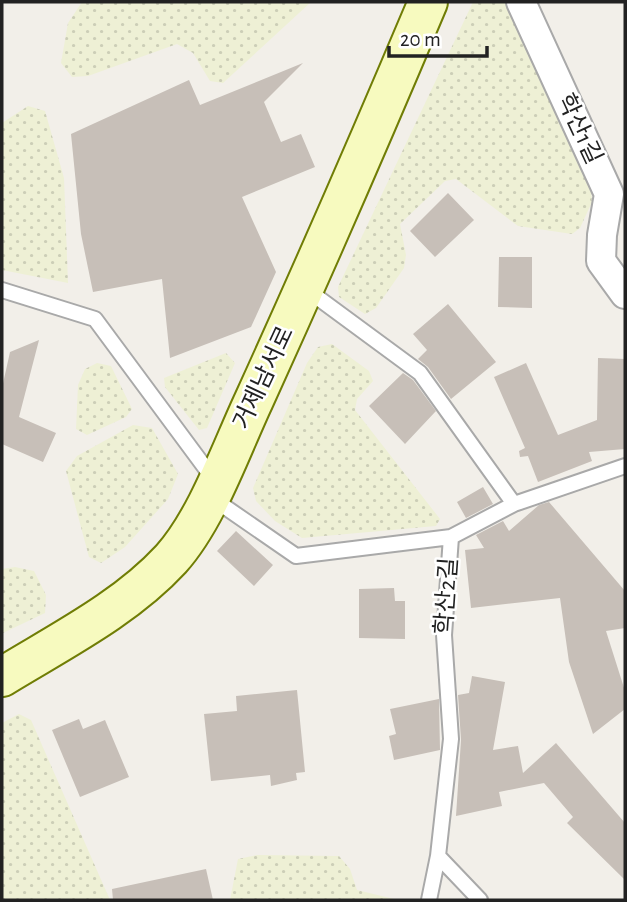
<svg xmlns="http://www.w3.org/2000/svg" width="627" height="902" font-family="'Alegreya Sans','Noto Sans KR',sans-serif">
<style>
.farmland{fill:url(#farmland-dots)}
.building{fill:#c7bfb8}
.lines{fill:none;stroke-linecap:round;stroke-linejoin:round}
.service-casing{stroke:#a9a9a9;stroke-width:18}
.minor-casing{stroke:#a9a9a9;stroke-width:32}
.secondary-casing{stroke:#707d05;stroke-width:42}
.service{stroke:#fff;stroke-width:14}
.minor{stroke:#fff;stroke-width:28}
.secondary{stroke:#f7fabf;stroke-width:38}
.labels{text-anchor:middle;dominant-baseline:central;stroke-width:5;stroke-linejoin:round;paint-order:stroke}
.street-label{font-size:24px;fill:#222;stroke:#fff}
</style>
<defs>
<pattern id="farmland-dots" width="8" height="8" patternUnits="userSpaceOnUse" patternTransform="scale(1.75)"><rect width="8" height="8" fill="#eef0d5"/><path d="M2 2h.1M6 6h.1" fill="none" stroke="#ccceb7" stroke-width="1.8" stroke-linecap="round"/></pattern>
</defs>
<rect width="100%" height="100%" fill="#f2efe9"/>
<path class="farmland" d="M 82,2 L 311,2 L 223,83 L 210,81 L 193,53 L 177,44 L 88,76 L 72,77 L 61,63 L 68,23 Z
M 473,2 L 507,2 L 591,187 L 592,202 L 580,228 L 572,234 L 518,226 L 456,179 L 445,181 L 400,224 L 406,255 L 404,268 L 376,308 L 365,314 L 339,297 L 338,287 Z
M 28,106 L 45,111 L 64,178 L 68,283 L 2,270 L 2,123 Z
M 332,344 L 369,371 L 373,381 L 357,399 L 355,410 L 440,519 L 436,526 L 302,538 L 275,521 L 256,501 L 253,488 L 307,363 L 318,347 Z
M 226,353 L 235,363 L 207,428 L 199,430 L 165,387 L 164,378 Z
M 97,363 L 111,366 L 132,409 L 126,417 L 87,435 L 76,429 L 78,385 L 85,369 Z
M 133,425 L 152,428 L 178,474 L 168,499 L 125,547 L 101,563 L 89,557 L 66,471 L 77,456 Z
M 15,567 L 34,571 L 46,595 L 45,613 L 3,633 L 2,569 Z
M 19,714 L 31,720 L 110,900 L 2,900 L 2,723 Z
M 257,855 L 339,856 L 350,869 L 357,890 L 398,900 L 230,900 L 238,859 Z"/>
<path class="building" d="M 303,63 L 264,102 L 281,142 L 301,134 L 315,167 L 242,197 L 276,272 L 251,327 L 170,358 L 162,279 L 93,292 L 81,234 L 71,134 L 189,80 L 200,105 Z
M 448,193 L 474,220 L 435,257 L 410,231 Z
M 499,257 L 532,257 L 532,308 L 498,307 Z
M 448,304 L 496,362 L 451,399 L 428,367 L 418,359 L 427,350 L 413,334 Z
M 39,340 L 19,417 L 56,433 L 43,462 L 2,444 L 2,388 L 10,352 Z
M 598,358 L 625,359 L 625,449 L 589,452 L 592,461 L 538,482 L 528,456 L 520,457 L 519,451 L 525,448 L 494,377 L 526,363 L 558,435 L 597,420 Z
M 403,373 L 413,380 L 436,411 L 405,444 L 369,406 Z
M 483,487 L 493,504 L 466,518 L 457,502 Z
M 549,502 L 625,591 L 625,628 L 606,631 L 625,691 L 625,709 L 593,734 L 569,662 L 560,598 L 471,608 L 465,550 L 484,548 L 476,535 L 503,521 L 509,531 L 539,505 Z
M 236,531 L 273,565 L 254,586 L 217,551 Z
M 394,588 L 395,601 L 405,601 L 405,639 L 359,638 L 359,589 Z
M 472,676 L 505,682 L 493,750 L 518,746 L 523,773 L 556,743 L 625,823 L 625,880 L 567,823 L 573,817 L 544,783 L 499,792 L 502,806 L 456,816 L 461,740 L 458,695 L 469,693 Z
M 297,690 L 305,772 L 296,773 L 297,780 L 271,786 L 270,775 L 211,781 L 204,714 L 237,711 L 236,696 Z
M 439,699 L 440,750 L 394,760 L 389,736 L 396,734 L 390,709 Z
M 79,719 L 83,729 L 105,720 L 129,777 L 80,797 L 52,730 Z
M 206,869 L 213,900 L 113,900 L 112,889 Z"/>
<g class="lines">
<defs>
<path id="service" d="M 306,289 L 420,373 L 514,504
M 2,290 L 95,319 L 215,481
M 212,498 L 296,556 L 451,537 L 444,635 L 451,739 L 438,856 L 480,900
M 451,537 L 514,504 L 625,466
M 429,900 L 438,856"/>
<path id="minor" d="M 521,2 L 609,194 L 602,235 L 601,261 L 625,294"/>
<path id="secondary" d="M 2,677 C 59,642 125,609 171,559 C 207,519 231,449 254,400 C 314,268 372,135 428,2"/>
</defs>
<use href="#service" class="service-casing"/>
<use href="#minor" class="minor-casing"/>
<use href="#secondary" class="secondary-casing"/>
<use href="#service" class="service"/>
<use href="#minor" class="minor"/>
<use href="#secondary" class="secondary"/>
</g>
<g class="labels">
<g class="street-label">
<text transform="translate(579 129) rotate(65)">학산1길</text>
<text transform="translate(264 378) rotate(-65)">거제남서로</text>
<text transform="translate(447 596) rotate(-86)">학산2길</text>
</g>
</g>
<rect width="627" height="902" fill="none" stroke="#222222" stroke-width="7"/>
<path d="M389 46v10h98v-10" fill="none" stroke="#222222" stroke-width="3.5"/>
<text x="400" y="46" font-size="21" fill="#222222" stroke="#ffffff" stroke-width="5" paint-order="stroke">20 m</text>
</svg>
